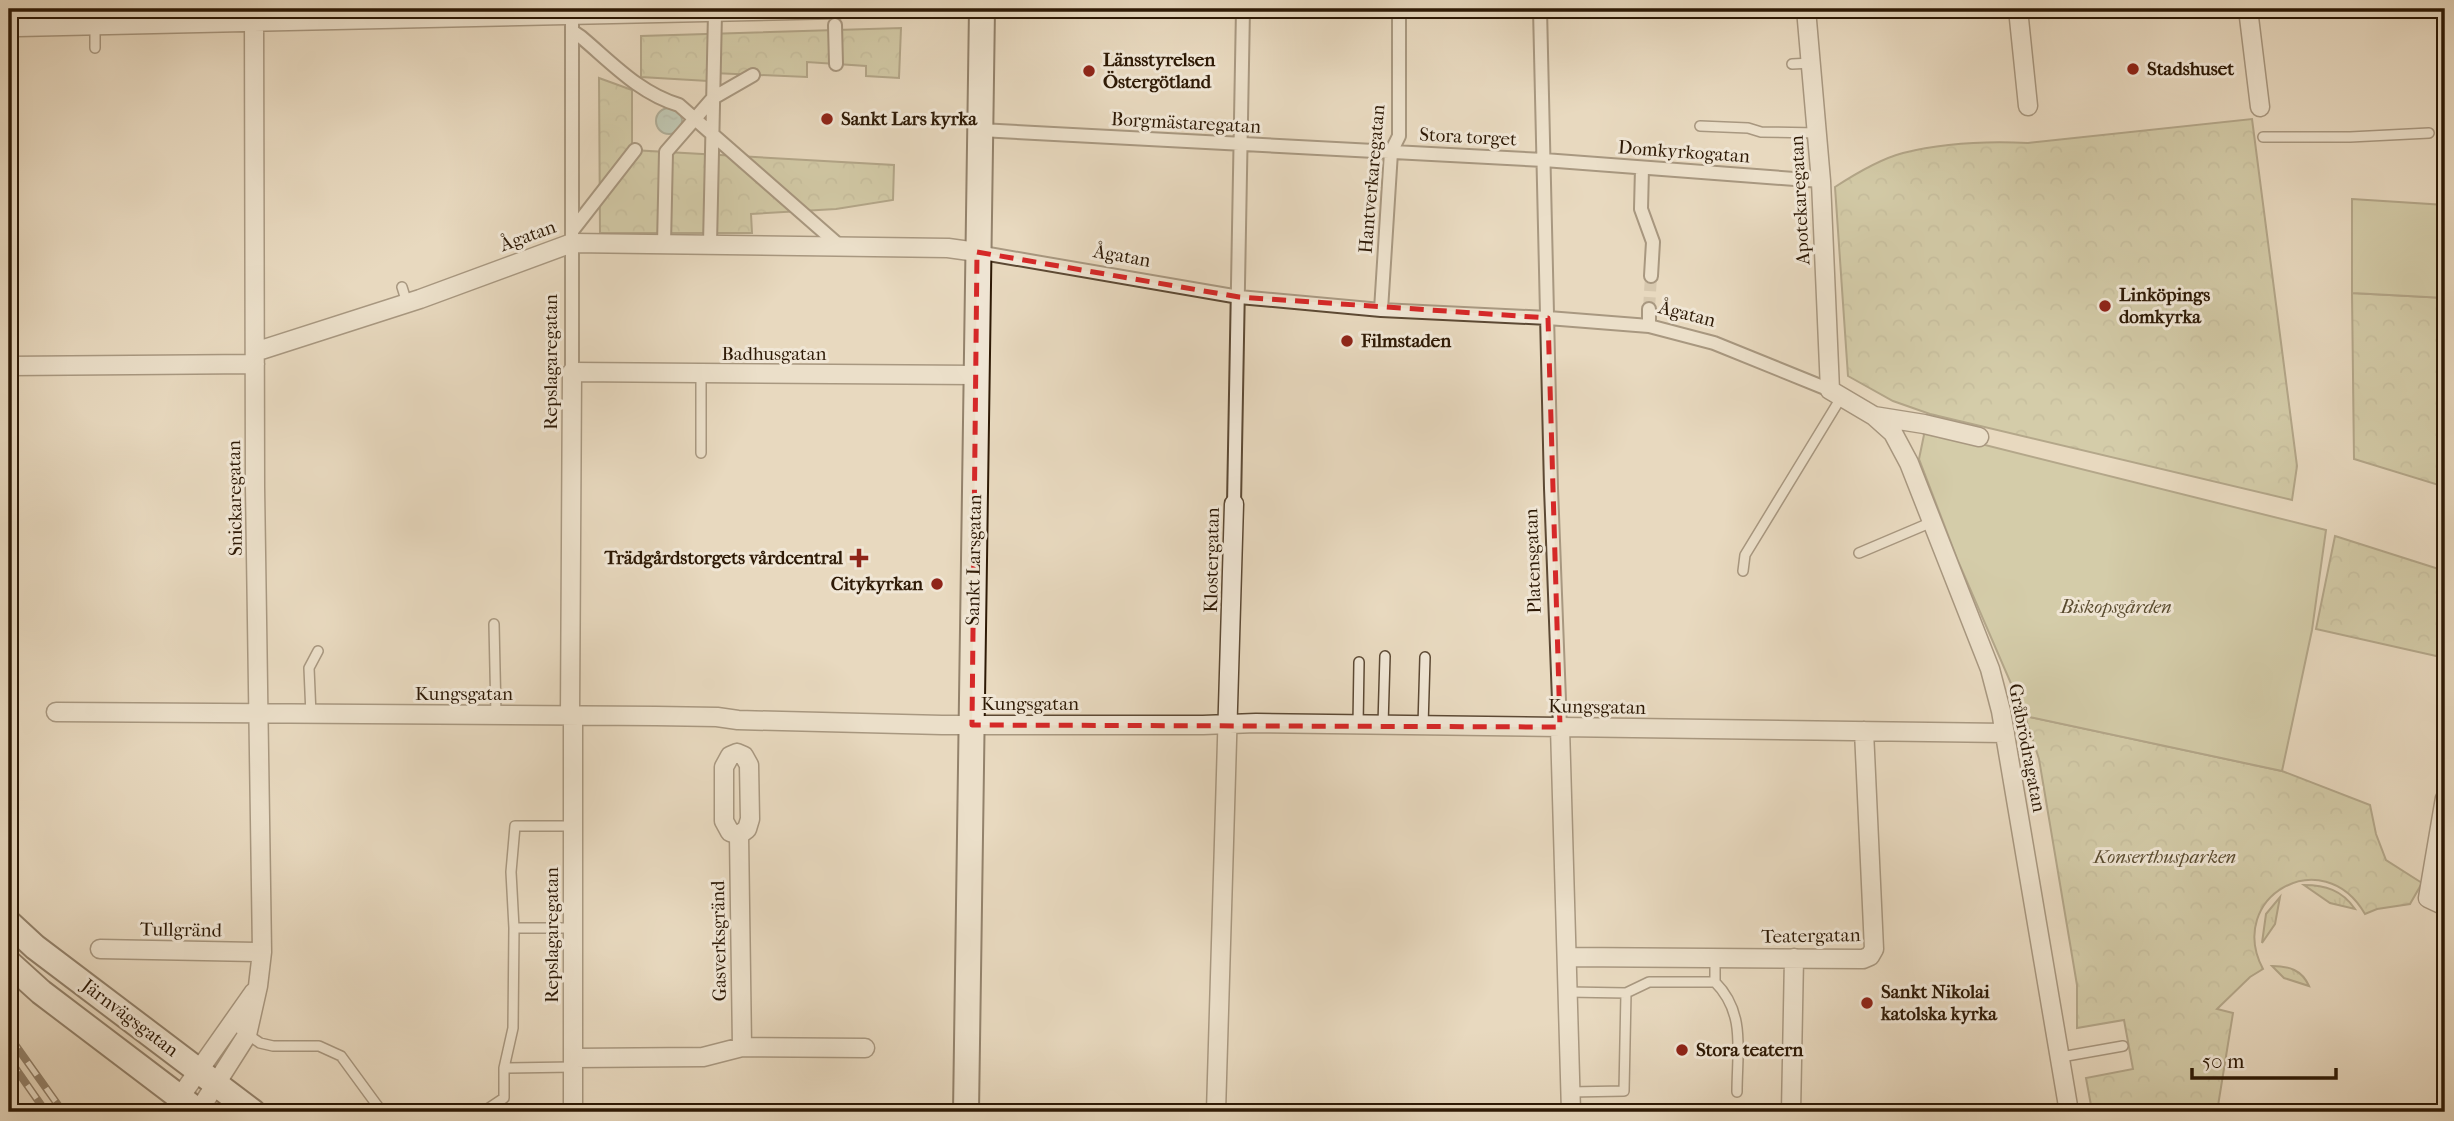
<svg xmlns="http://www.w3.org/2000/svg" width="2454" height="1121" font-family="'IM FELL French Canon',serif">
<style>
.grass{fill:url(#grass-tufts);stroke:#756b4a;stroke-width:2}
.forest{fill:url(#forest-crowns);stroke:#756b4a;stroke-width:2}
.garden{fill:#bdbd8e;stroke:#756b4a;stroke-width:2}
.water{fill:url(#water-ripples);stroke:#6d7a6a;stroke-width:2}
.lines{fill:none;stroke-linecap:round;stroke-linejoin:round}
.pedestrian-tunnel{stroke:#c3b39a;stroke-width:12;stroke-dasharray:12 6;stroke-linecap:butt}
.service-casing{stroke:#5c4934;stroke-width:12}
.pedestrian-casing{stroke:#5c4934;stroke-width:16}
.minor-casing{stroke:#5c4934;stroke-width:21}
.secondary-casing{stroke:#2d1905;stroke-width:28}
.service{stroke:#f0e6d5;stroke-width:9}
.pedestrian{stroke:#f0e6d5;stroke-width:12}
.minor{stroke:#f0e6d5;stroke-width:18}
.secondary{stroke:#f0e6d5;stroke-width:24}
.rail-casing{stroke:#2d1905;stroke-width:8}
.rail{stroke:#f0e6d5;stroke-width:5;stroke-dasharray:16;stroke-linecap:butt}
.marked{fill:none;stroke:#d62828;stroke-width:5;stroke-dasharray:14 9;stroke-linejoin:round}
.poi-dot{fill:#8f2418;stroke:#f0e6d5;stroke-width:2.5}
.labels{text-anchor:middle;dominant-baseline:central;stroke-width:6;stroke-linejoin:round;paint-order:stroke}
.poi-label{font-size:19px;font-weight:bold;fill:#2d1905;stroke:#f0e6d5;text-anchor:start}
.street-label{font-size:19px;fill:#2d1905;stroke:#f0e6d5}
.park-label{font-size:19px;font-style:italic;fill:#584a2e;stroke:#f0e6d5}
</style>
<defs>
<pattern id="grass-tufts" width="24" height="20" patternUnits="userSpaceOnUse" patternTransform="scale(1.75)"><rect width="24" height="20" fill="#bdbd8e"/><path d="M3 7l-1-3M5 7V3M7 7l1-3M15 17l-1-3M17 17v-4M19 17l1-3" fill="none" stroke="#a3a279"/></pattern>
<pattern id="forest-crowns" width="20" height="18" patternUnits="userSpaceOnUse" patternTransform="scale(1.75)"><rect width="20" height="18" fill="#bdbd8e"/><path d="M2 6a3 3 0 1 1 6 0M12 15a3 3 0 1 1 6 0" fill="none" stroke="#a3a279"/></pattern>
<pattern id="water-ripples" width="26" height="14" patternUnits="userSpaceOnUse" patternTransform="scale(1.75)"><rect width="26" height="14" fill="#98baae"/><path d="M2 4q2-2 4 0t4 0M15 11q2-2 4 0t4 0" fill="none" stroke="#839f94"/></pattern>
</defs>
<rect width="100%" height="100%" fill="#e8d9bf"/>
<filter id="stains"><feTurbulence type="fractalNoise" baseFrequency=".00286" numOctaves="4"/><feColorMatrix values="0 0 0 0 .2 0 0 0 0 .09 0 0 0 0 .02 0 0 0 .5 -.17"/></filter>
<radialGradient id="worn" r=".72"><stop offset=".6" stop-color="#630" stop-opacity="0"/><stop offset="1" stop-color="#630" stop-opacity=".3"/></radialGradient>
<path class="grass" d="M 2304,885 C 2325,885 2342,890 2355,909 L 2330,903 Z
M 2280,897 L 2275,924 L 2262,943 L 2266,914 Z
M 2272,966 C 2289,966 2302,970 2309,986 L 2284,978 Z"/>
<path class="forest" d="M 901,28 L 899,78 L 866,76 L 866,66 L 807,62 L 807,77 L 713,73 L 708,81 L 641,77 L 641,36 Z
M 599,78 L 632,90 L 632,150 L 894,165 L 893,200 L 836,209 L 751,214 L 752,233 L 600,233 Z
M 2252,119 L 2297,466 L 2292,500 L 1930,414 L 1893,401 L 1848,376 L 1835,187 C 1855,174 1880,159 1903,153 C 1943,143 1987,141 2028,143 Z
M 2352,293 L 2445,298 L 2445,487 L 2354,459 Z
M 2335,536 L 2445,571 L 2445,658 L 2316,629 Z
M 2025,716 L 2282,771 L 2370,805 L 2376,834 L 2386,860 L 2422,883 L 2410,904 L 2377,909 L 2365,914 C 2323,841 2225,897 2263,969 L 2250,977 L 2217,1009 L 2233,1013 L 2217,1112 L 2092,1111 L 2086,1078 L 2133,1069 L 2124,1020 L 2077,1028 L 2077,985 L 2039,759 Z"/>
<path class="garden" d="M 2352,199 L 2445,205 L 2445,298 L 2352,293 Z
M 1925,430 L 2326,530 L 2312,630 L 2282,771 L 2025,716 L 1958,561 L 1919,459 Z"/>
<path class="water" d="M 1443,9 L 1490,9 L 1490,14 L 1443,14 Z
M656 121a13 13 0 1 1 26 0a13 13 0 1 1-26 0Z"/>
<g class="lines">
<path class="pedestrian-tunnel" d="M 1649,309 L 1651,276"/>
<defs>
<path id="service" d="M 95,26 L 95,48
M 1792,64 L 1812,63
M 1700,126 L 1748,128 L 1761,132 L 1818,133
M 2263,137 L 2350,137 L 2429,133
M 402,287 L 407,303
M 701,453 L 701,374
M 1859,553 L 1932,522
M 1743,571 L 1745,555 L 1842,396
M 494,624 L 496,715
M 311,715 L 309,668 L 318,651
M 1358,725 L 1359,662
M 1383,725 L 1385,656
M 1423,726 L 1425,657
M 573,928 L 514,928 L 511,872 L 515,826 L 573,826
M 1715,982 L 1715,957
M 1568,992 L 1626,993 L 1649,982 L 1715,982 C 1746,1013 1737,1051 1737,1092
M 231,1023 L 260,1043 L 273,1046 L 319,1046 L 341,1056 L 382,1112
M 2061,1057 L 2123,1046
M 504,1068 L 573,1067
M 1570,1092 L 1624,1091 L 1626,993
M 170,1112 L 179,1099
M 483,1112 L 504,1098 L 504,1068 L 513,1028 L 514,928"/>
<path id="pedestrian" d="M 572,9 L 572,372
M 1540,9 L 1551,488 L 1560,727
M 835,25 L 836,64
M 572,31 L 581,37 C 612,63 639,93 679,105 L 841,247
M 980,130 L 1544,160 L 1821,181
M 1642,168 L 1641,209 L 1653,242 L 1651,276
M 572,231 L 635,150
M 664,244 L 666,152 L 713,98 L 753,75
M 710,244 L 715,13
M 977,252 L 1239,297 L 1381,310 L 1548,318 L 1649,326 L 1714,343 L 1830,390
M 1381,310 L 1391,152 L 1399,136 L 1399,9
M 1649,326 L 1649,309
M 1234,504 L 1243,9"/>
<path id="minor" d="M 1806,9 L 1821,181 L 1830,390 L 1874,416 L 1924,424 L 1979,437
M 2018,9 L 2028,106
M 2248,9 L 2260,107
M 18,27 L 839,9
M 255,352 L 420,299 L 572,243 L 948,248 L 977,252
M 9,366 L 255,364
M 1874,416 L 1893,433 L 1909,463 L 1990,669 L 2001,711 L 2069,1112
M 56,712 L 656,716 L 717,717 L 738,720 L 942,725 L 1203,725 L 1256,723 L 2005,733
M 570,715 L 572,372 L 976,375
M 1560,727 L 1571,1112
M 737,753 L 730,756 L 724,767 L 724,821 L 730,832 L 739,835
M 737,753 L 744,756 L 749,765 L 750,819 L 747,829 L 739,835
M 2445,798 L 2428,898 L 2445,906
M 739,835 L 742,1047
M 100,949 L 262,952
M 1567,957 L 1863,959 L 1870,956 L 1874,949 L 1864,731
M 573,1058 L 703,1057 L 742,1047 L 865,1048
M 180,1097 L 254,992
M 198,1112 L 247,1035 L 258,986 L 262,952 L 255,487 L 254,9
M 573,1112 L 573,715
M 1216,1112 L 1234,504
M 1791,1112 L 1794,958"/>
<path id="secondary" d="M 9,923 L 35,947 L 253,1112
M 9,963 L 41,992 L 199,1112
M 966,1112 L 982,9"/>
</defs>
<use href="#service" class="service-casing"/>
<use href="#pedestrian" class="pedestrian-casing"/>
<use href="#minor" class="minor-casing"/>
<use href="#secondary" class="secondary-casing"/>
<use href="#service" class="service"/>
<use href="#pedestrian" class="pedestrian"/>
<use href="#minor" class="minor"/>
<use href="#secondary" class="secondary"/>
<defs>
<path id="rail" d="M 9,1036 L 63,1112
M 9,1059 L 46,1112"/>
</defs>
<use href="#rail" class="rail-casing"/>
<use href="#rail" class="rail"/>
</g>
<path d="M0 0H2454V1121H0ZM 977,252 L 1239,297 L 1548,318 L 1560,727 L 972,725 Z" fill="#e8d9bf" fill-opacity=".55" fill-rule="evenodd"/>
<path class="marked" d="M 977,252 L 1239,297 L 1548,318 L 1560,727 L 972,725 Z"/>
<g class="poi-dot">
<circle cx="2133" cy="69" r="7"/>
<circle cx="1089" cy="71" r="7"/>
<circle cx="827" cy="119" r="7"/>
<circle cx="2105" cy="306" r="7"/>
<circle cx="1347" cy="341" r="7"/>
<path d="M855.5 547.5h7v7h7v7h-7v7h-7v-7h-7v-7h7z"/>
<circle cx="937" cy="584" r="7"/>
<circle cx="1867" cy="1003" r="7"/>
<circle cx="1682" cy="1050" r="7"/>
</g>
<g class="labels">
<g class="poi-label">
<text x="1103" y="60">Länsstyrelsen<tspan x="1103" dy="22">Östergötland</tspan></text>
<text x="2147" y="69">Stadshuset</text>
<text x="841" y="119">Sankt Lars kyrka</text>
<text x="2119" y="295">Linköpings<tspan x="2119" dy="22">domkyrka</tspan></text>
<text x="1361" y="341">Filmstaden</text>
<text x="843" y="558" text-anchor="end">Trädgårdstorgets vårdcentral</text>
<text x="923" y="584" text-anchor="end">Citykyrkan</text>
<text x="1881" y="992">Sankt Nikolai<tspan x="1881" dy="22">katolska kyrka</tspan></text>
<text x="1696" y="1050">Stora teatern</text>
</g>
<g class="street-label">
<text transform="translate(1186 123) rotate(3)">Borgmästaregatan</text>
<text transform="translate(1468 137) rotate(3)">Stora torget</text>
<text transform="translate(1684 152) rotate(4)">Domkyrkogatan</text>
<text transform="translate(1372 179) rotate(-85)">Hantverkaregatan</text>
<text transform="translate(1800 200) rotate(-93)">Apotekaregatan</text>
<text transform="translate(528 236) rotate(-20)">Ågatan</text>
<text transform="translate(1122 256) rotate(10)">Ågatan</text>
<text transform="translate(1687 314) rotate(14)">Ågatan</text>
<text x="774" y="354">Badhusgatan</text>
<text transform="translate(551 362) rotate(-90)">Repslagaregatan</text>
<text transform="translate(235 498) rotate(-91)">Snickaregatan</text>
<text transform="translate(974 560) rotate(-89)">Sankt Larsgatan</text>
<text transform="translate(1212 560) rotate(-89)">Klostergatan</text>
<text transform="translate(1533 561) rotate(-92)">Platensgatan</text>
<text x="464" y="694">Kungsgatan</text>
<text x="1030" y="704">Kungsgatan</text>
<text transform="translate(1597 707) rotate(1)">Kungsgatan</text>
<text transform="translate(2027 748) rotate(79)">Gråbrödragatan</text>
<text transform="translate(181 930) rotate(1)">Tullgränd</text>
<text transform="translate(552 935) rotate(-90)">Repslagaregatan</text>
<text transform="translate(1811 936) rotate(-1)">Teatergatan</text>
<text transform="translate(719 941) rotate(-91)">Gasverksgränd</text>
<text transform="translate(130 1018) rotate(37)">Järnvägsgatan</text>
</g>
<g class="park-label">
<text x="2116" y="607">Biskopsgården</text>
<text x="2165" y="857">Konserthusparken</text>
</g>
</g>
<rect width="2454" height="1121" fill="none" stroke="#e8d9bf" stroke-width="35"/>
<rect x="10" y="10" width="2433" height="1100" fill="none" stroke="#2d1905" stroke-width="3.5"/>
<rect x="18" y="18" width="2419" height="1086" fill="none" stroke="#2d1905" stroke-width="2"/>
<path d="M2192 1068v10h144v-10" fill="none" stroke="#2d1905" stroke-width="3.5"/>
<text x="2202" y="1068" font-size="21" fill="#2d1905" stroke="#f0e6d5" stroke-width="5" paint-order="stroke">50 m</text>
<rect width="100%" height="100%" filter="url(#stains)"/>
<rect width="100%" height="100%" fill="url(#worn)"/>
</svg>
